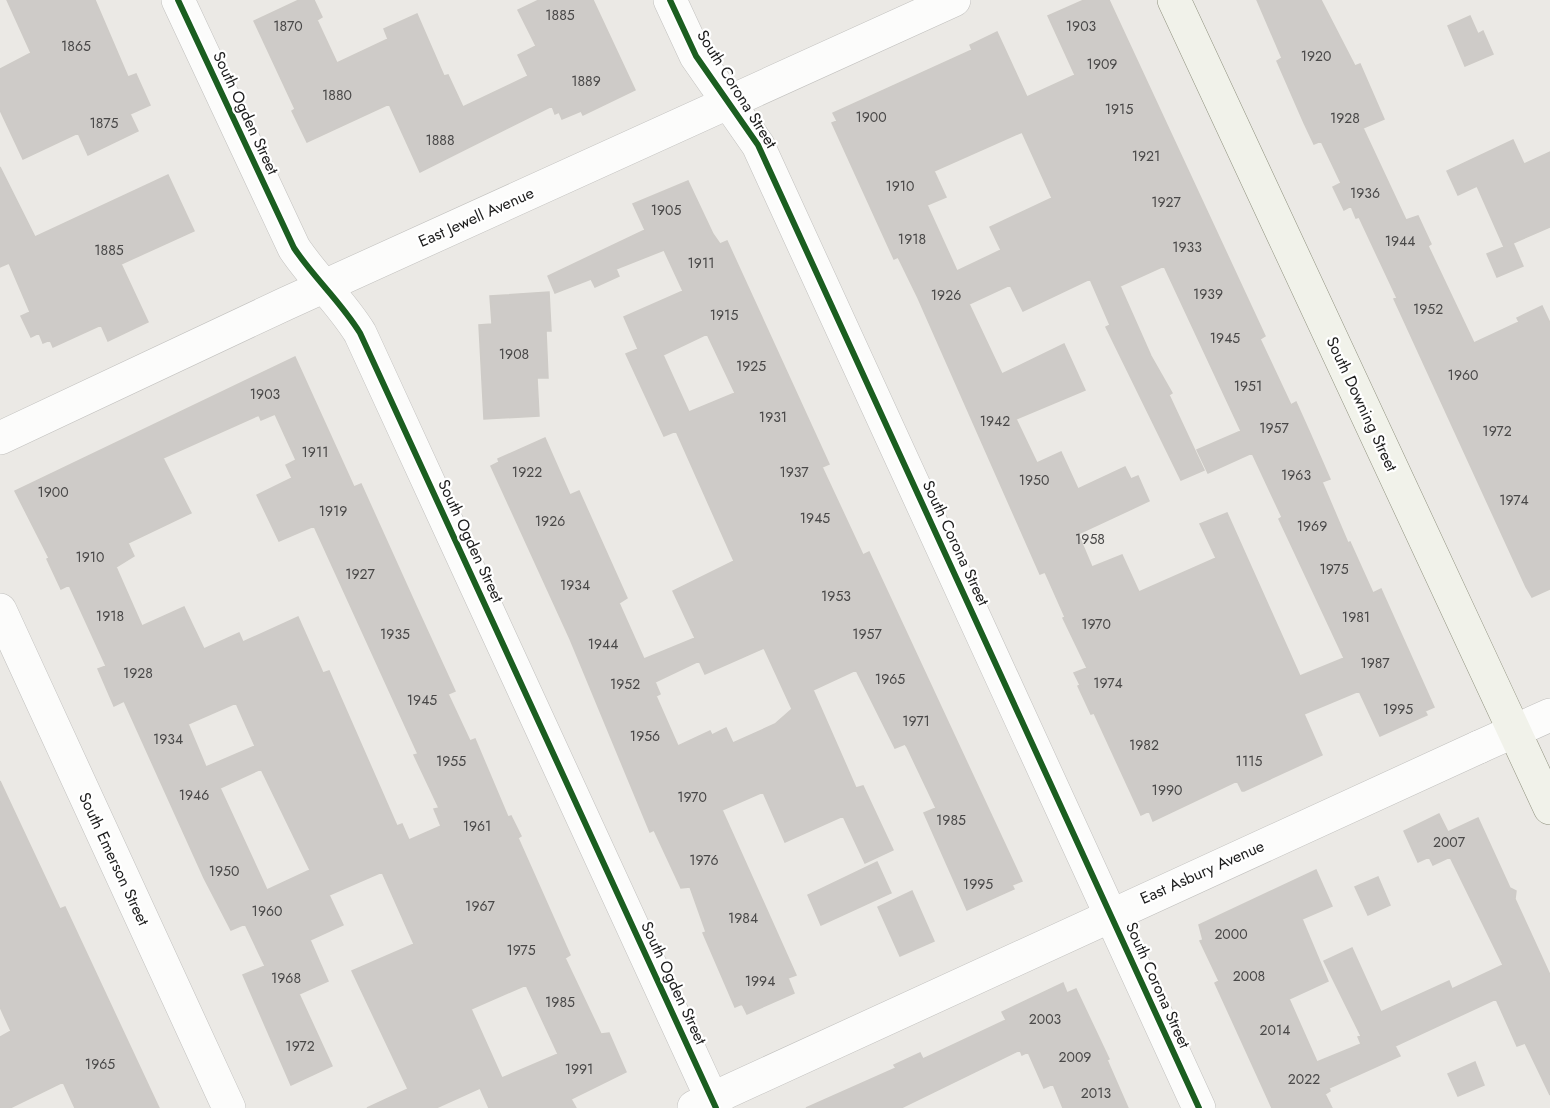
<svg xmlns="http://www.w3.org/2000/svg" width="1550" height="1108" font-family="Jost,sans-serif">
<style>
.building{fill:#cecbc8;stroke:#cecbc7;stroke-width:1.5;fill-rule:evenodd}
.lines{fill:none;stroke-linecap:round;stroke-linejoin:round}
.minor-casing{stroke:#c1c0be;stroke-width:34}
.tertiary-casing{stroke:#c1c0be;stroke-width:34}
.secondary-casing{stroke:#90927f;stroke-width:34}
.minor{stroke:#fcfcfb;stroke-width:33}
.tertiary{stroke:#fcfcfb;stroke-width:33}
.secondary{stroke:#f1f2ea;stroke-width:33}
.cycleway-casing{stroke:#fff;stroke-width:10}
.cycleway{stroke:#1b5e20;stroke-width:6}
.labels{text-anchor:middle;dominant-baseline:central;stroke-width:4.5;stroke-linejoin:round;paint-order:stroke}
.number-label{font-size:14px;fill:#494848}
.street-label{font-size:16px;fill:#1d1d1d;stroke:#fff}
</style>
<rect width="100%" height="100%" fill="#ebe9e5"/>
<path class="building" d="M 7,0 L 95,0 L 128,77 L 136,74 L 150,105 L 130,114 L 138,131 L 88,155 L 78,133 L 23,159 L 0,110 L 0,69 L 31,53 Z
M 299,0 L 314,0 L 322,17 L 317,20 L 337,63 L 388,39 L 384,29 L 417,14 L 444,76 L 448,75 L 463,107 L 528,76 L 518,55 L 536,46 L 518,10 L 539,0 L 593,0 L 635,90 L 583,115 L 581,111 L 562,119 L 559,112 L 555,114 L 552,106 L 420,172 L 389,104 L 307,142 L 292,111 L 295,109 L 254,21 Z
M 1084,0 L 1109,0 L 1265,336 L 1260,339 L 1291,405 L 1296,402 L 1309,431 L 1330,479 L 1322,482 L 1348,543 L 1350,542 L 1373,593 L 1381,589 L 1434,707 L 1425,711 L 1427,715 L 1380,736 L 1359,691 L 1304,714 L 1322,755 L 1244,791 L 1242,791 L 1237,781 L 1153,821 L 1149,811 L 1141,815 L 1094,713 L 1091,714 L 1078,686 L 1080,685 L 1074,673 L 1087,668 L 1063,618 L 1065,617 L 1045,572 L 1040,574 L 918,298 L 898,257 L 894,259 L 832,123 L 837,121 L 833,113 L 972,50 L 970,45 L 997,32 L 1027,97 L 1075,75 L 1048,16 ZM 1022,132 L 1052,198 L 990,227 L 1001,250 L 957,271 L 927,205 L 946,197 L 934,171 ZM 1164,266 L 1241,431 L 1197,450 L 1208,473 L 1252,453 L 1282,517 L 1279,519 L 1344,658 L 1300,676 L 1227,513 L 1200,524 L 1216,558 L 1139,592 L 1122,555 L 1092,567 L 1078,534 L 1149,501 L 1138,476 L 1131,479 L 1125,467 L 1078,489 L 1061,452 L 1037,463 L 1016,419 L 1085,390 L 1064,344 L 1002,374 L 969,304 L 1010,285 L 1023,311 L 1090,279 L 1110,325 L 1106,327 L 1181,480 L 1204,470 L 1169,395 L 1172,393 L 1151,356 L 1120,286 Z
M 1257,0 L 1321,0 L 1355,66 L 1360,64 L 1384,119 L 1363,128 L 1406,220 L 1418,216 L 1431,244 L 1428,246 L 1474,343 L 1519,322 L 1517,318 L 1542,306 L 1550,323 L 1550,589 L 1532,597 L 1526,587 L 1394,299 L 1397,298 L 1359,217 L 1356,218 L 1351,206 L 1344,210 L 1333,187 L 1341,183 L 1321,141 L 1314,144 L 1304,123 L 1277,61 L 1282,58 Z
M 1470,16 L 1478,34 L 1483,31 L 1493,54 L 1465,66 L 1448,26 Z
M 1513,140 L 1524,164 L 1550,152 L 1550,227 L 1513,243 L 1523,266 L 1497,277 L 1487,254 L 1504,247 L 1477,186 L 1458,195 L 1447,171 Z
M 0,167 L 35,237 L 168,175 L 194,231 L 121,264 L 148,322 L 108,341 L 101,325 L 53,347 L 50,340 L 43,343 L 39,333 L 31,337 L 21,316 L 30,312 L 9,263 L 0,267 Z
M 688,181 L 713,234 L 720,244 L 727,241 L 829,464 L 822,467 L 863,555 L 869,552 L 1022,881 L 1012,885 L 1014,889 L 967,910 L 924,813 L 936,808 L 907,747 L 905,744 L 895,748 L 856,670 L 813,690 L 856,788 L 863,786 L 893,850 L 865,863 L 843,816 L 785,842 L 763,792 L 722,810 L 796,975 L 788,978 L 794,993 L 747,1014 L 742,1004 L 735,1007 L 703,933 L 706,932 L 690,887 L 681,888 L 654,830 L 650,832 L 570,639 L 491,466 L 499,462 L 498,459 L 545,438 L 570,495 L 579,491 L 627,598 L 619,603 L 644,659 L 695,638 L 673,591 L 734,561 L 676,431 L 664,436 L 626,354 L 638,349 L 624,317 L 683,291 L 664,250 L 616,269 L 619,276 L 595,287 L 591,279 L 555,293 L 548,276 L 645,230 L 633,204 ZM 707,334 L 735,393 L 689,412 L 663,355 ZM 764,648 L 792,709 L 775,724 L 733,743 L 726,728 L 712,735 L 710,731 L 678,746 L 656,696 L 660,694 L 655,682 L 699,661 L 705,674 Z
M 549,292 L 551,331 L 546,331 L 548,378 L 537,378 L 539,416 L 484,419 L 479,325 L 492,324 L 490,296 Z
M 295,357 L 354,487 L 361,484 L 417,608 L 455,691 L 448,694 L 470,741 L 475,739 L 508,817 L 511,816 L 521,836 L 518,838 L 570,955 L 565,958 L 601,1034 L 609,1033 L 626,1072 L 571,1099 L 576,1108 L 489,1108 L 480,1088 L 436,1108 L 367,1108 L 408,1089 L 352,971 L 414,944 L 382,872 L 329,895 L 343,925 L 310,940 L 328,981 L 299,994 L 332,1066 L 291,1085 L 243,975 L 265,966 L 245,924 L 231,930 L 204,878 L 124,701 L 114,706 L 98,669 L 106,666 L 69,585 L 61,589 L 47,559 L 49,558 L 15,491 ZM 275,414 L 296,460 L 286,465 L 292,478 L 257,495 L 279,541 L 314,526 L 418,754 L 414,755 L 439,808 L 434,809 L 441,826 L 409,840 L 402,824 L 397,826 L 329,671 L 323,673 L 298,617 L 243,642 L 239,633 L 204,649 L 184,607 L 142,626 L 116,567 L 134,556 L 128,543 L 191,513 L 163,458 L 259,415 L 261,420 ZM 236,703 L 255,746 L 206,767 L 188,724 ZM 261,769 L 310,870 L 267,890 L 220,788 ZM 526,985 L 558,1054 L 502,1078 L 471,1009 Z
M 0,781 L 60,909 L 65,907 L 159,1108 L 75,1108 L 63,1082 L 10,1108 L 0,1108 L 0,1037 L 11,1031 L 0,1007 Z
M 1439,814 L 1448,832 L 1478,818 L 1510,888 L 1516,891 L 1515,899 L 1550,975 L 1550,1095 L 1525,1043 L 1517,1046 L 1496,999 L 1395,1046 L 1400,1056 L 1329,1088 L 1330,1091 L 1325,1094 L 1332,1108 L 1272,1108 L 1215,983 L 1219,981 L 1200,941 L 1203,940 L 1199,925 L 1316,870 L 1332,906 L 1302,919 L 1328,981 L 1289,999 L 1317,1062 L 1361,1044 L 1358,1037 L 1361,1036 L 1324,961 L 1352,948 L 1381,1012 L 1449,981 L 1452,989 L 1503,965 L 1450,857 L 1433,865 L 1429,857 L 1418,862 L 1404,831 Z
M 877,862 L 891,893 L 821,925 L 808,895 Z
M 1378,877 L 1390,905 L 1368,915 L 1355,887 Z
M 912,891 L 934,941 L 900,956 L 878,907 Z
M 1063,983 L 1067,993 L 1076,989 L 1109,1059 L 1107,1060 L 1128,1108 L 1063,1108 L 1053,1084 L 1044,1088 L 1028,1052 L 1022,1055 L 1020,1050 L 901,1108 L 806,1108 L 896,1068 L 894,1065 L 920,1053 L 923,1059 L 1006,1020 L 1002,1012 Z
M 1475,1062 L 1484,1085 L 1458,1096 L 1448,1074 Z"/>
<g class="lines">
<defs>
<path id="minor" d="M 178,0 L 294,248 C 314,278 341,302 360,333 L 716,1108
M 670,0 L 696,56 L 758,145 L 1199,1108
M 0,438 L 285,304 L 954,0
M 694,1107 L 1479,747"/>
<path id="tertiary" d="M 0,610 L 229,1108
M 1479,747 L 1550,715"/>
<path id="secondary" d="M 1174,0 L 1550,808"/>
</defs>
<use href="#minor" class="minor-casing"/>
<use href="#tertiary" class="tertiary-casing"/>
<use href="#secondary" class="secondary-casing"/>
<use href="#minor" class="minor"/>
<use href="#tertiary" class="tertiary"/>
<use href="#secondary" class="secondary"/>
<defs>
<path id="cycleway" d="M 178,0 L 294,248 C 314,278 341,302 360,333 L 716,1108
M 670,0 L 696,56 L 758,145 L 1199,1108"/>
</defs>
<use href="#cycleway" class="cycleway-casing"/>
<use href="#cycleway" class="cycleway"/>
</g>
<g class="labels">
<g class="number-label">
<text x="560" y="15">1885</text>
<text x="288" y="26">1870</text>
<text x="1081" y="26">1903</text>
<text x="76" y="46">1865</text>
<text x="1316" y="56">1920</text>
<text x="1102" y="64">1909</text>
<text x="586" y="81">1889</text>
<text x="337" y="95">1880</text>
<text x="1119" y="109">1915</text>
<text x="871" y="117">1900</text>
<text x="1345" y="118">1928</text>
<text x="104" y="123">1875</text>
<text x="440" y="140">1888</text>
<text x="1146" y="156">1921</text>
<text x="900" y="186">1910</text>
<text x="1365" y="193">1936</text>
<text x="1166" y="202">1927</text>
<text x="666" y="210">1905</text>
<text x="912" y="239">1918</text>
<text x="1400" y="241">1944</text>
<text x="1187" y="247">1933</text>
<text x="109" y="250">1885</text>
<text x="701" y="263">1911</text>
<text x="1208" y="294">1939</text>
<text x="946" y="295">1926</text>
<text x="1428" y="309">1952</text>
<text x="724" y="315">1915</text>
<text x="1225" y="338">1945</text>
<text x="514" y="354">1908</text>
<text x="751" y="366">1925</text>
<text x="1463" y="375">1960</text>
<text x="1248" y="386">1951</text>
<text x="265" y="394">1903</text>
<text x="773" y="417">1931</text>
<text x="995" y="421">1942</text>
<text x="1274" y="428">1957</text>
<text x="1497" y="431">1972</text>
<text x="315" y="452">1911</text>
<text x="527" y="472">1922</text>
<text x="794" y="472">1937</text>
<text x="1296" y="475">1963</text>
<text x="1034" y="480">1950</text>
<text x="53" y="492">1900</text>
<text x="1514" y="500">1974</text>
<text x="333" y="511">1919</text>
<text x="815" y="518">1945</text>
<text x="550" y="521">1926</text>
<text x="1312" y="526">1969</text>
<text x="1090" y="539">1958</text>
<text x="90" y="557">1910</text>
<text x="1334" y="569">1975</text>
<text x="360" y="574">1927</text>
<text x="575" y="585">1934</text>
<text x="836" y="596">1953</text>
<text x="110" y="616">1918</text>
<text x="1356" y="617">1981</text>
<text x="1096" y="624">1970</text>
<text x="395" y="634">1935</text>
<text x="867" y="634">1957</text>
<text x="603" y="644">1944</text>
<text x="1375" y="663">1987</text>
<text x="138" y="673">1928</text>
<text x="890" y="679">1965</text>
<text x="1108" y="683">1974</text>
<text x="625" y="684">1952</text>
<text x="422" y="700">1945</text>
<text x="1398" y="709">1995</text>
<text x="916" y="721">1971</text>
<text x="645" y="736">1956</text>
<text x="168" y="739">1934</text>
<text x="1144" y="745">1982</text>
<text x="451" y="761">1955</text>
<text x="1249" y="761">1115</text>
<text x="1167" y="790">1990</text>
<text x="194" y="795">1946</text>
<text x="692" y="797">1970</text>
<text x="951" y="820">1985</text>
<text x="477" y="826">1961</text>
<text x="1449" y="842">2007</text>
<text x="704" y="860">1976</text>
<text x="224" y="871">1950</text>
<text x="978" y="884">1995</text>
<text x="480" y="906">1967</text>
<text x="267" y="911">1960</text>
<text x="743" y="918">1984</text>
<text x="1231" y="934">2000</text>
<text x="521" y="950">1975</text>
<text x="1249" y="976">2008</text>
<text x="286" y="978">1968</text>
<text x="760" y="981">1994</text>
<text x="560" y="1002">1985</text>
<text x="1045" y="1019">2003</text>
<text x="1275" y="1030">2014</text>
<text x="300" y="1046">1972</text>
<text x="1075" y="1057">2009</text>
<text x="100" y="1064">1965</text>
<text x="579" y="1069">1991</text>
<text x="1304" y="1079">2022</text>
<text x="1096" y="1093">2013</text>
</g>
<g class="street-label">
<text transform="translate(737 89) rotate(58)">South Corona Street</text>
<text transform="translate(246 113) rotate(65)">South Ogden Street</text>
<text transform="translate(476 217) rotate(-24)">East Jewell Avenue</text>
<text transform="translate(1362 404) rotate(65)">South Downing Street</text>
<text transform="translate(471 541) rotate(65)">South Ogden Street</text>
<text transform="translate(956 543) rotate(65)">South Corona Street</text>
<text transform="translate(114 859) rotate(65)">South Emerson Street</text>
<text transform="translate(1202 872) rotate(-24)">East Asbury Avenue</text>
<text transform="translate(674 983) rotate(65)">South Ogden Street</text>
<text transform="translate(1158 985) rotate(66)">South Corona Street</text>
</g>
</g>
</svg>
